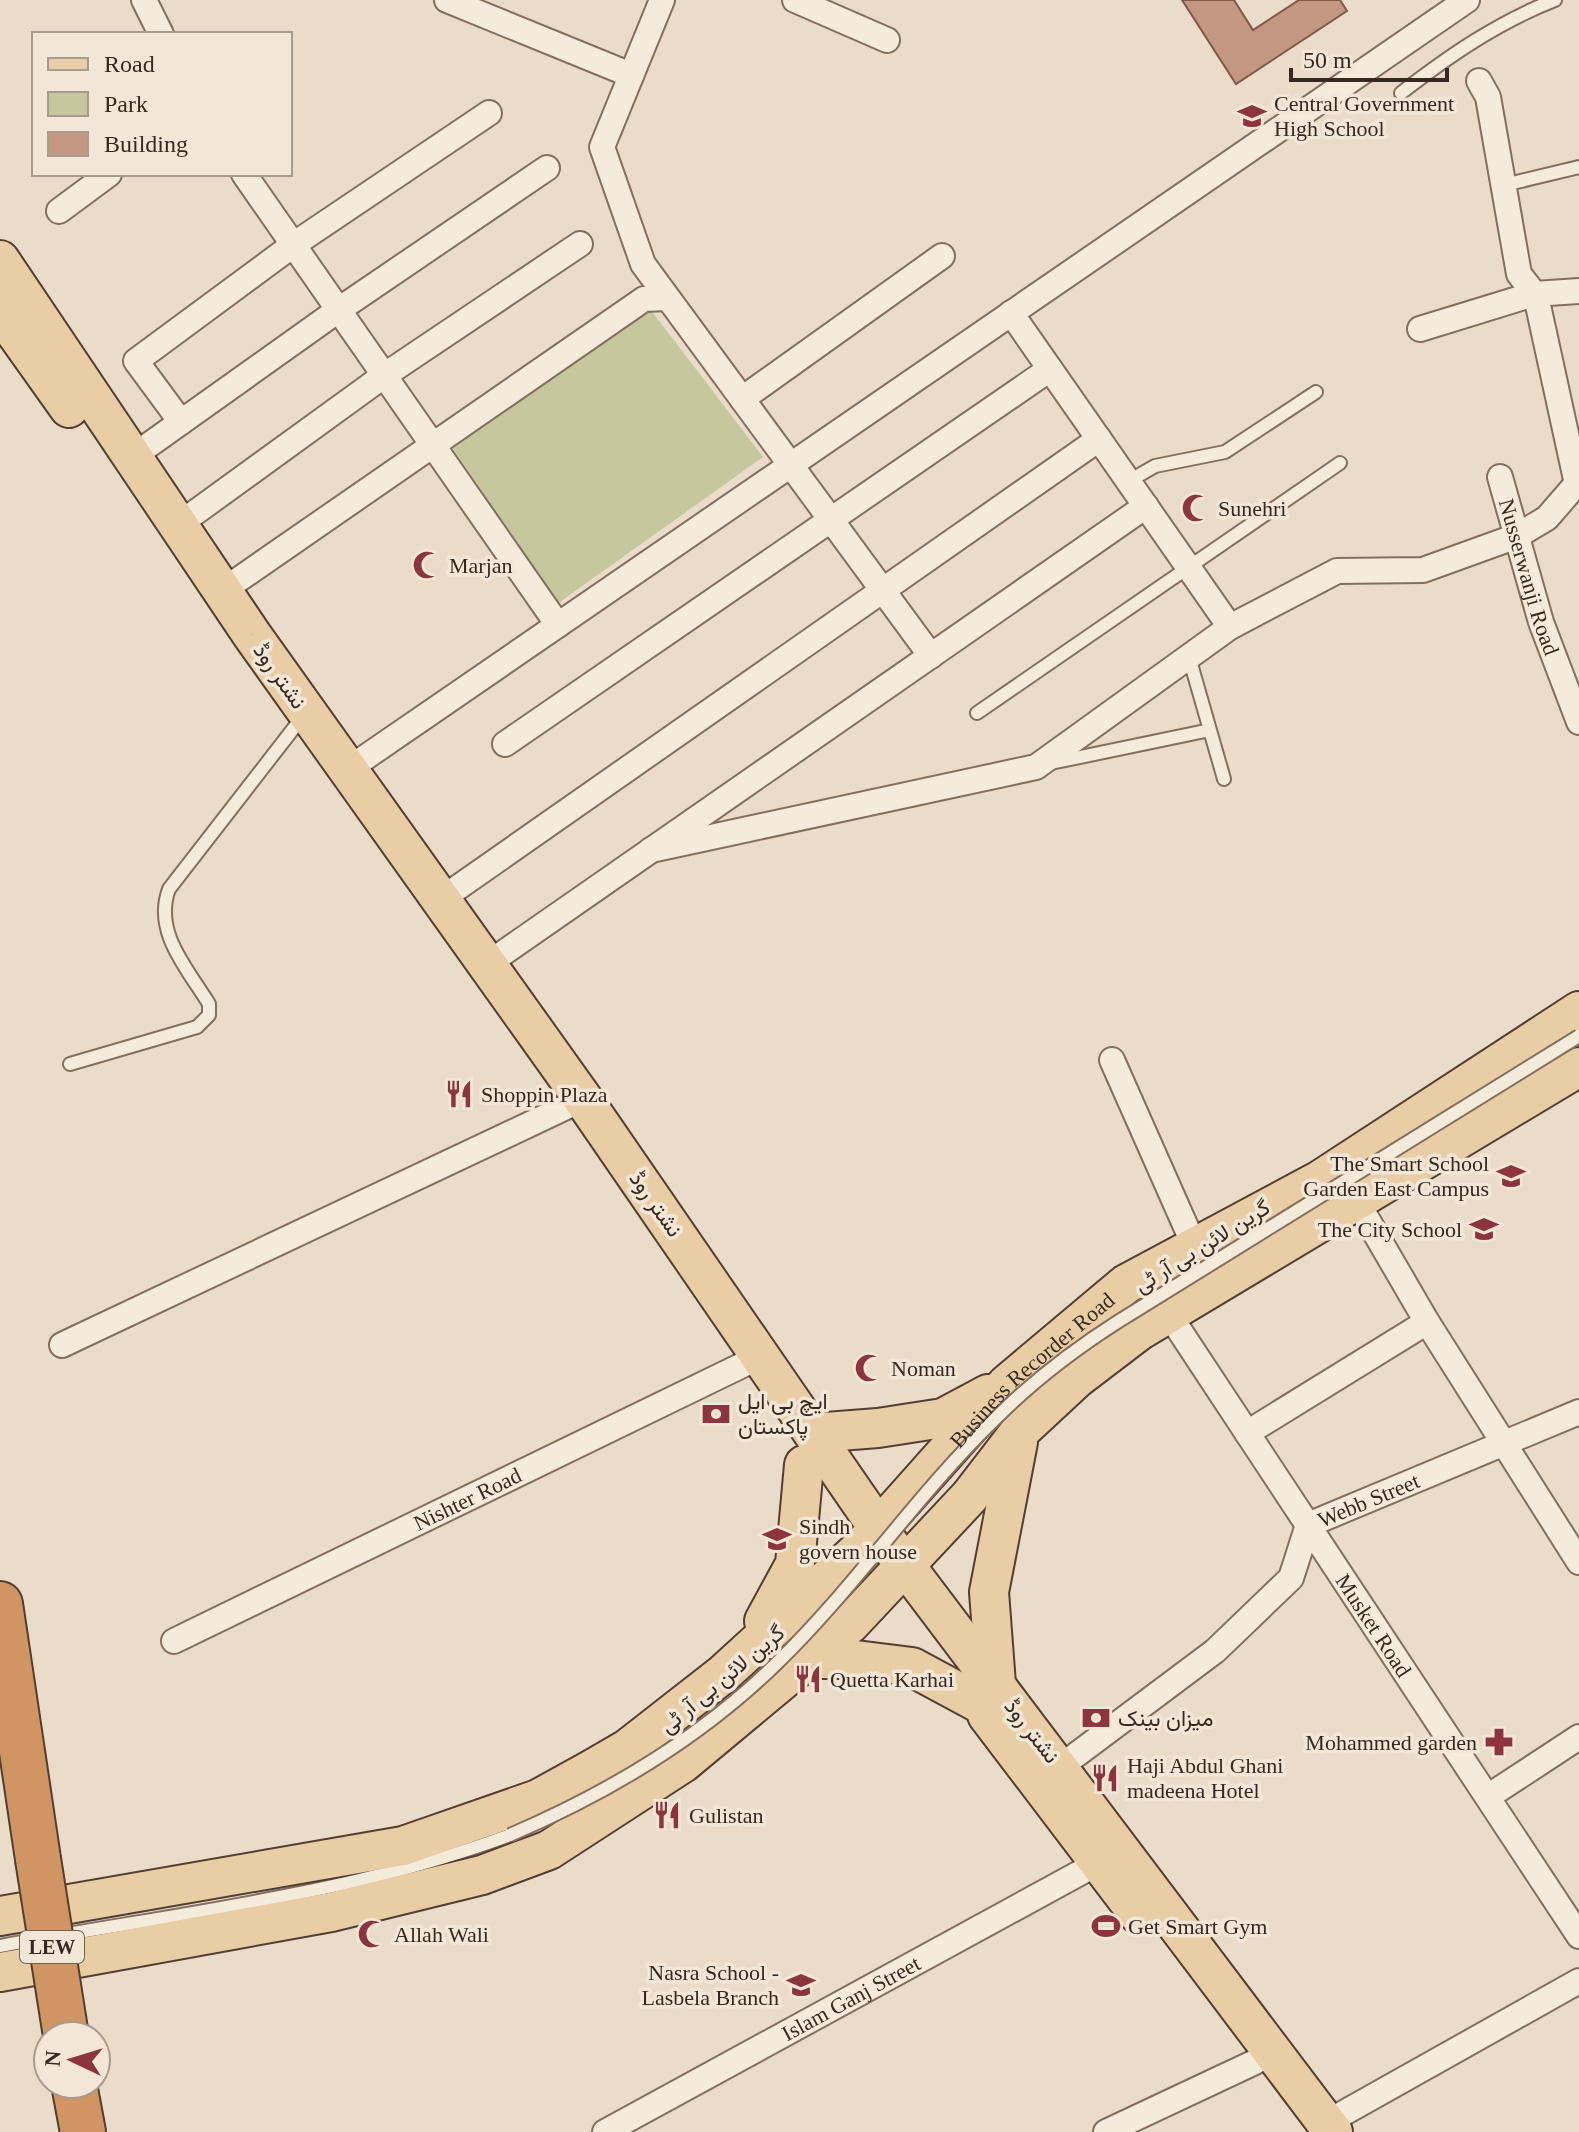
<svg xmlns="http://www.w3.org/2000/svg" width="1579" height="2132" font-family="'Times New Roman',Vazirmatn,serif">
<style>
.green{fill:#c6c79d}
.building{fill:#c49782;stroke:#815847;stroke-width:2}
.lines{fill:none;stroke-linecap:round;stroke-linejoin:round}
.lane-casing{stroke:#846f5f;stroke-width:16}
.street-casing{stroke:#846f5f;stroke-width:28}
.primary-casing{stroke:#523e32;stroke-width:42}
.highway-casing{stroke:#523e32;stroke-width:48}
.lane{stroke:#f5ebda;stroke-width:12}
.street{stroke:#f5ebda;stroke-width:24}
.primary{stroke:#e9cda4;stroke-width:38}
.highway{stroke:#d09562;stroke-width:44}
.lane-bridge-casing{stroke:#846f5f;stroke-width:16;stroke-linecap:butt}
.highway-bridge-casing{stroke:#523e32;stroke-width:48;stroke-linecap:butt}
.lane-bridge{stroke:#f5ebda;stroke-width:12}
.highway-bridge{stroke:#d09562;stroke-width:44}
.labels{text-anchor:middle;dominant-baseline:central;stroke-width:7;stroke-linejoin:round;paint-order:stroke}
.shield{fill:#f2e7d7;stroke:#6e6258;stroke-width:2}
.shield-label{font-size:20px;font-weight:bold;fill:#362921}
.poi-label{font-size:22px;fill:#362921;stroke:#f2e7d7;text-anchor:start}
.street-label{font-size:22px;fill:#362921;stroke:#f2e7d7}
</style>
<rect width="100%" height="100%" fill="#eadcc8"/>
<path class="green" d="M 650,309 L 763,457 L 557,604 L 452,447 Z"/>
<path class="building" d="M 1182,0 L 1234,0 L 1253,30 L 1299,0 L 1340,0 L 1347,11 L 1236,84 Z"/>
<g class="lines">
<defs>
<path id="lane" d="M 1401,93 C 1449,56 1498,22 1555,0
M 1504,185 L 1579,167
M 1129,481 L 1155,466 L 1225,452 L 1316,392
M 1189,657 L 1224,779
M 977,713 L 1340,463
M 1051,763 L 1210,730
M 70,1064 L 197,1027 L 209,1015 L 209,1004 C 187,968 153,932 169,889 L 297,724
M 0,1946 C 171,1914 346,1896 510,1835"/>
<g id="street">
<path d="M 144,0 L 161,34"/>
<path d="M 447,0 L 631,75"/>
<path d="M 662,0 L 602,147 L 643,264 L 931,656"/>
<path d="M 795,0 L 887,40"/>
<path d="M 1479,81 L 1488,97 L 1519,274 L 1536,296 L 1577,484"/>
<path d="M 244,174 L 558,625"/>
<path d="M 59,211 L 109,174"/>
<path d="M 1011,313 L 1230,627"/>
<path d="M 1420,329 L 1534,294 L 1579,291"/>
<path d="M 742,399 L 942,256"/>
<path d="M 181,422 L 136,361 L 293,245 L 489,113"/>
<path d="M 132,457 L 337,311 L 547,168"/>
<path id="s1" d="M 1500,477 L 1541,622 L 1579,722"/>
<path d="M 178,525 L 382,377 L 580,244"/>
<path d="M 222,591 L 644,299 L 667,298"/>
<path d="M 505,744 L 1050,369"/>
<path d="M 347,770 L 1467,0"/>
<path d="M 651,850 L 1036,767 L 1230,627 L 1337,571 L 1423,570 L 1517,536 L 1547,518 L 1579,481"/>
<path d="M 440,900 L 1099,439"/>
<path d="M 486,965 L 1146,506"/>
<path d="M 1112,1060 L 1194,1245"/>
<path d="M 1356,1200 L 1427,1322 L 1579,1562"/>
<path id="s2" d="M 1168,1313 L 1579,1936"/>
<path d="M 62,1345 L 583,1099"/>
<path d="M 1247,1433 L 1427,1322"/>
<path id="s3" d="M 174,1641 L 761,1356"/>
<path id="s4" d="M 1060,1767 L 1215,1651 L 1291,1578 L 1308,1525 L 1579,1412"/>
<path d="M 1489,1796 L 1579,1737"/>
<path d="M 1326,2123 L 1579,1981"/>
<path id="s5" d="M 605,2132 L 1098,1863"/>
<path d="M 1106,2132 L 1255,2062"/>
</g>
<g id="primary">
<path d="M 0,260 L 252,635 L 583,1099 L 892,1548 L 1333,2132"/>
<path d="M 0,311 L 69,408"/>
<path d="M 813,1433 L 878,1428 L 943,1418 L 988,1394"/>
<path d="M 764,1621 L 795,1564 L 804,1465"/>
<path d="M 807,1659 L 848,1659 L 912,1667 L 977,1702"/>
<path d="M 996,1684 L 989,1592 L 1018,1442"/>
<path d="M 987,1715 L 1139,1915"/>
<path id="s6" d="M 0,1916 L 403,1846 L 538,1799 L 589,1771 L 627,1749 L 723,1674 L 860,1549 L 1007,1384 L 1126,1284 L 1320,1180 L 1579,1011"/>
<path d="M 0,1972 L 331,1912 L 482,1875 L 549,1850 L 683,1763 L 850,1624 L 970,1496 L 1020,1431 L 1076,1379 L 1139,1331 L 1579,1067"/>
</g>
<path id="highway" d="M 0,1604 L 38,1859
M 74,2084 L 83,2132"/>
</defs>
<use href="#lane" class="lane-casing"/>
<use href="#street" class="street-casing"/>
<use href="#primary" class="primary-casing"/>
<use href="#highway" class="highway-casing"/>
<use href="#lane" class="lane"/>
<use href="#street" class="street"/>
<use href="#primary" class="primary"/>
<use href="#highway" class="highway"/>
<defs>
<path id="lane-bridge" d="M 510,1835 C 608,1793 702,1737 778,1662 C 856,1586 917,1494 996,1418 C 1033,1381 1075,1349 1119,1321 L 1579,1036"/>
<path id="highway-bridge" d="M 38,1859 L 66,2036"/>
</defs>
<use href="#lane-bridge" class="lane-bridge-casing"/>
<use href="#highway-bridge" class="highway-bridge-casing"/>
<use href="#lane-bridge" class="lane-bridge"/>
<use href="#highway-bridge" class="highway-bridge"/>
</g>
<defs>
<symbol id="school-bare" viewBox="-9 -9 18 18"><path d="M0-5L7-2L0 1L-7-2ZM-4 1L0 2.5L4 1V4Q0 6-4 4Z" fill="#8d353e" stroke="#f2e7d7" stroke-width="2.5" paint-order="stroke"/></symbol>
<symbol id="mosque-bare" viewBox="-9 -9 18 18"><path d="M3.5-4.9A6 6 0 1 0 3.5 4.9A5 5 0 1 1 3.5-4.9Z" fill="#8d353e" stroke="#f2e7d7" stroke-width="2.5" paint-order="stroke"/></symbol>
<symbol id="restaurant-bare" viewBox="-9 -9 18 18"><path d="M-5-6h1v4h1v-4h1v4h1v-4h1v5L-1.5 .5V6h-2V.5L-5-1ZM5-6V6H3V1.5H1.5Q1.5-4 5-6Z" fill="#8d353e" stroke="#f2e7d7" stroke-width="2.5" paint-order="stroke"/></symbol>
<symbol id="bank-bare" viewBox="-9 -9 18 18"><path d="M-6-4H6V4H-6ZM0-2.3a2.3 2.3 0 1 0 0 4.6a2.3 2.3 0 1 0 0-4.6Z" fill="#8d353e" stroke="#f2e7d7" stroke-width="2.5" paint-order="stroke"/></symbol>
<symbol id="university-bare" viewBox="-9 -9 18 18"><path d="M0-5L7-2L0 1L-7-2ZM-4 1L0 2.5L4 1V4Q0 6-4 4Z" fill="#8d353e" stroke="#f2e7d7" stroke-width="2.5" paint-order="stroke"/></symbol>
<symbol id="pharmacy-bare" viewBox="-9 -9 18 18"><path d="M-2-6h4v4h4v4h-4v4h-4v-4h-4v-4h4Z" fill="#8d353e" stroke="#f2e7d7" stroke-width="2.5" paint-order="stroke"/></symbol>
<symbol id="stadium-bare" viewBox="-9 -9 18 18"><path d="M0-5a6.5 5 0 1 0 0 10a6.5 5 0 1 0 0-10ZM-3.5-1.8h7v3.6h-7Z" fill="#8d353e" stroke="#f2e7d7" stroke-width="2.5" paint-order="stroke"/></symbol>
</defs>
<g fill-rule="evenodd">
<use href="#school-bare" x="1232" y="96" width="40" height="40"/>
<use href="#mosque-bare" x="1176" y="488" width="40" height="40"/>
<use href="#mosque-bare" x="407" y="545" width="40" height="40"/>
<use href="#restaurant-bare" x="439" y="1074" width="40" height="40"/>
<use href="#school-bare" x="1491" y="1156" width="40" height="40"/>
<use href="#school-bare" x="1464" y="1209" width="40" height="40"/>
<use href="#mosque-bare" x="849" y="1348" width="40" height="40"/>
<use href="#bank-bare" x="696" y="1394" width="40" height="40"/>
<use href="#university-bare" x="757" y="1519" width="40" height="40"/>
<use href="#restaurant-bare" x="788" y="1659" width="40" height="40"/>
<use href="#bank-bare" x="1076" y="1698" width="40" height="40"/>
<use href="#pharmacy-bare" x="1479" y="1722" width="40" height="40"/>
<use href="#restaurant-bare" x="1085" y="1758" width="40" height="40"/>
<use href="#restaurant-bare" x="647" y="1795" width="40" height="40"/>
<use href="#stadium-bare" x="1086" y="1906" width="40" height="40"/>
<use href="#mosque-bare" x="352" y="1914" width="40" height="40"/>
<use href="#school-bare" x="781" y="1965" width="40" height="40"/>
</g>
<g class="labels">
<rect class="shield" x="20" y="1931" width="64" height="32" rx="6"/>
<g class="shield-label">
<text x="52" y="1947">LEW</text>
</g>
<g class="poi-label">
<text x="1274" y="103">Central Government<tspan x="1274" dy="25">High School</tspan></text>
<text x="1218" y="508">Sunehri</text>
<text x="449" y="565">Marjan</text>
<text x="481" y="1094">Shoppin Plaza</text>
<text x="1489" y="1163" text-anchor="end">The Smart School<tspan x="1489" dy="25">Garden East Campus</tspan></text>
<text x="1462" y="1229" text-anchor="end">The City School</text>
<text x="891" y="1368">Noman</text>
<text x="738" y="1401">ایچ بی ایل<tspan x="738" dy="25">پاکستان</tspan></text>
<text x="799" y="1526">Sindh<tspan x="799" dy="25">govern house</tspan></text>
<text x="830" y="1679">Quetta Karhai</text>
<text x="1118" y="1718">میزان بینک</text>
<text x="1477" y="1742" text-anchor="end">Mohammed garden</text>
<text x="1127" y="1765">Haji Abdul Ghani<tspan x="1127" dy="25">madeena Hotel</tspan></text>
<text x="689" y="1815">Gulistan</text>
<text x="1128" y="1926">Get Smart Gym</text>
<text x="394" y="1934">Allah Wali</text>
<text x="779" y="1972" text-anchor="end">Nasra School -<tspan x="779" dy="25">Lasbela Branch</tspan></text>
</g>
<g class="street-label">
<text stroke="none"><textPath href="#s1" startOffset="104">Nusserwanji Road</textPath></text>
<text transform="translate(280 676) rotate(55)">نشتر روڈ</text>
<text transform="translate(656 1204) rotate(55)">نشتر روڈ</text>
<text transform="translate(1202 1246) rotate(-32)">گرین لائن بی آر ٹی</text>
<text stroke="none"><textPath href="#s6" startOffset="1210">Business Recorder Road</textPath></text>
<text stroke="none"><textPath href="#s3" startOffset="326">Nishter Road</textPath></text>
<text stroke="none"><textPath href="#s4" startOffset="420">Webb Street</textPath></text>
<text stroke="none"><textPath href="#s2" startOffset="374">Musket Road</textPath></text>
<text transform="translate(722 1679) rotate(-40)">گرین لائن بی آر ٹی</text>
<text transform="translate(1032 1731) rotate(52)">نشتر روڈ</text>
<text stroke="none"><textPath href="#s5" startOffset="280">Islam Ganj Street</textPath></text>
</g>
</g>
<rect x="32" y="32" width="260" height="144" fill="#f2e7d7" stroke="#a79b8e" stroke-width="2"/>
<rect x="48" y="58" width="40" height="12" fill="#e9cda4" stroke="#a79b8e" stroke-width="2"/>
<text x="104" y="72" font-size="24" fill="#362921">Road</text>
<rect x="48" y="92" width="40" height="24" fill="#c6c79d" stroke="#a79b8e" stroke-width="2"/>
<text x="104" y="112" font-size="24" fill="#362921">Park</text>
<rect x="48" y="132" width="40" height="24" fill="#c49782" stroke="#a79b8e" stroke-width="2"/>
<text x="104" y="152" font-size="24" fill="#362921">Building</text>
<g transform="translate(72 2060) rotate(274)"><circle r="38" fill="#f2e7d7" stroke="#a79b8e" stroke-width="2"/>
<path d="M0-6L14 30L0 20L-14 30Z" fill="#8d353e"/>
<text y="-12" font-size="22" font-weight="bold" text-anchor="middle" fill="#362921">N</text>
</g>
<path d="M1291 68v12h156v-12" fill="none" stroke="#362921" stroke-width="4"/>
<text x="1303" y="68" font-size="24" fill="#362921" stroke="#f2e7d7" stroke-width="6" paint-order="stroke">50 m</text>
</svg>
